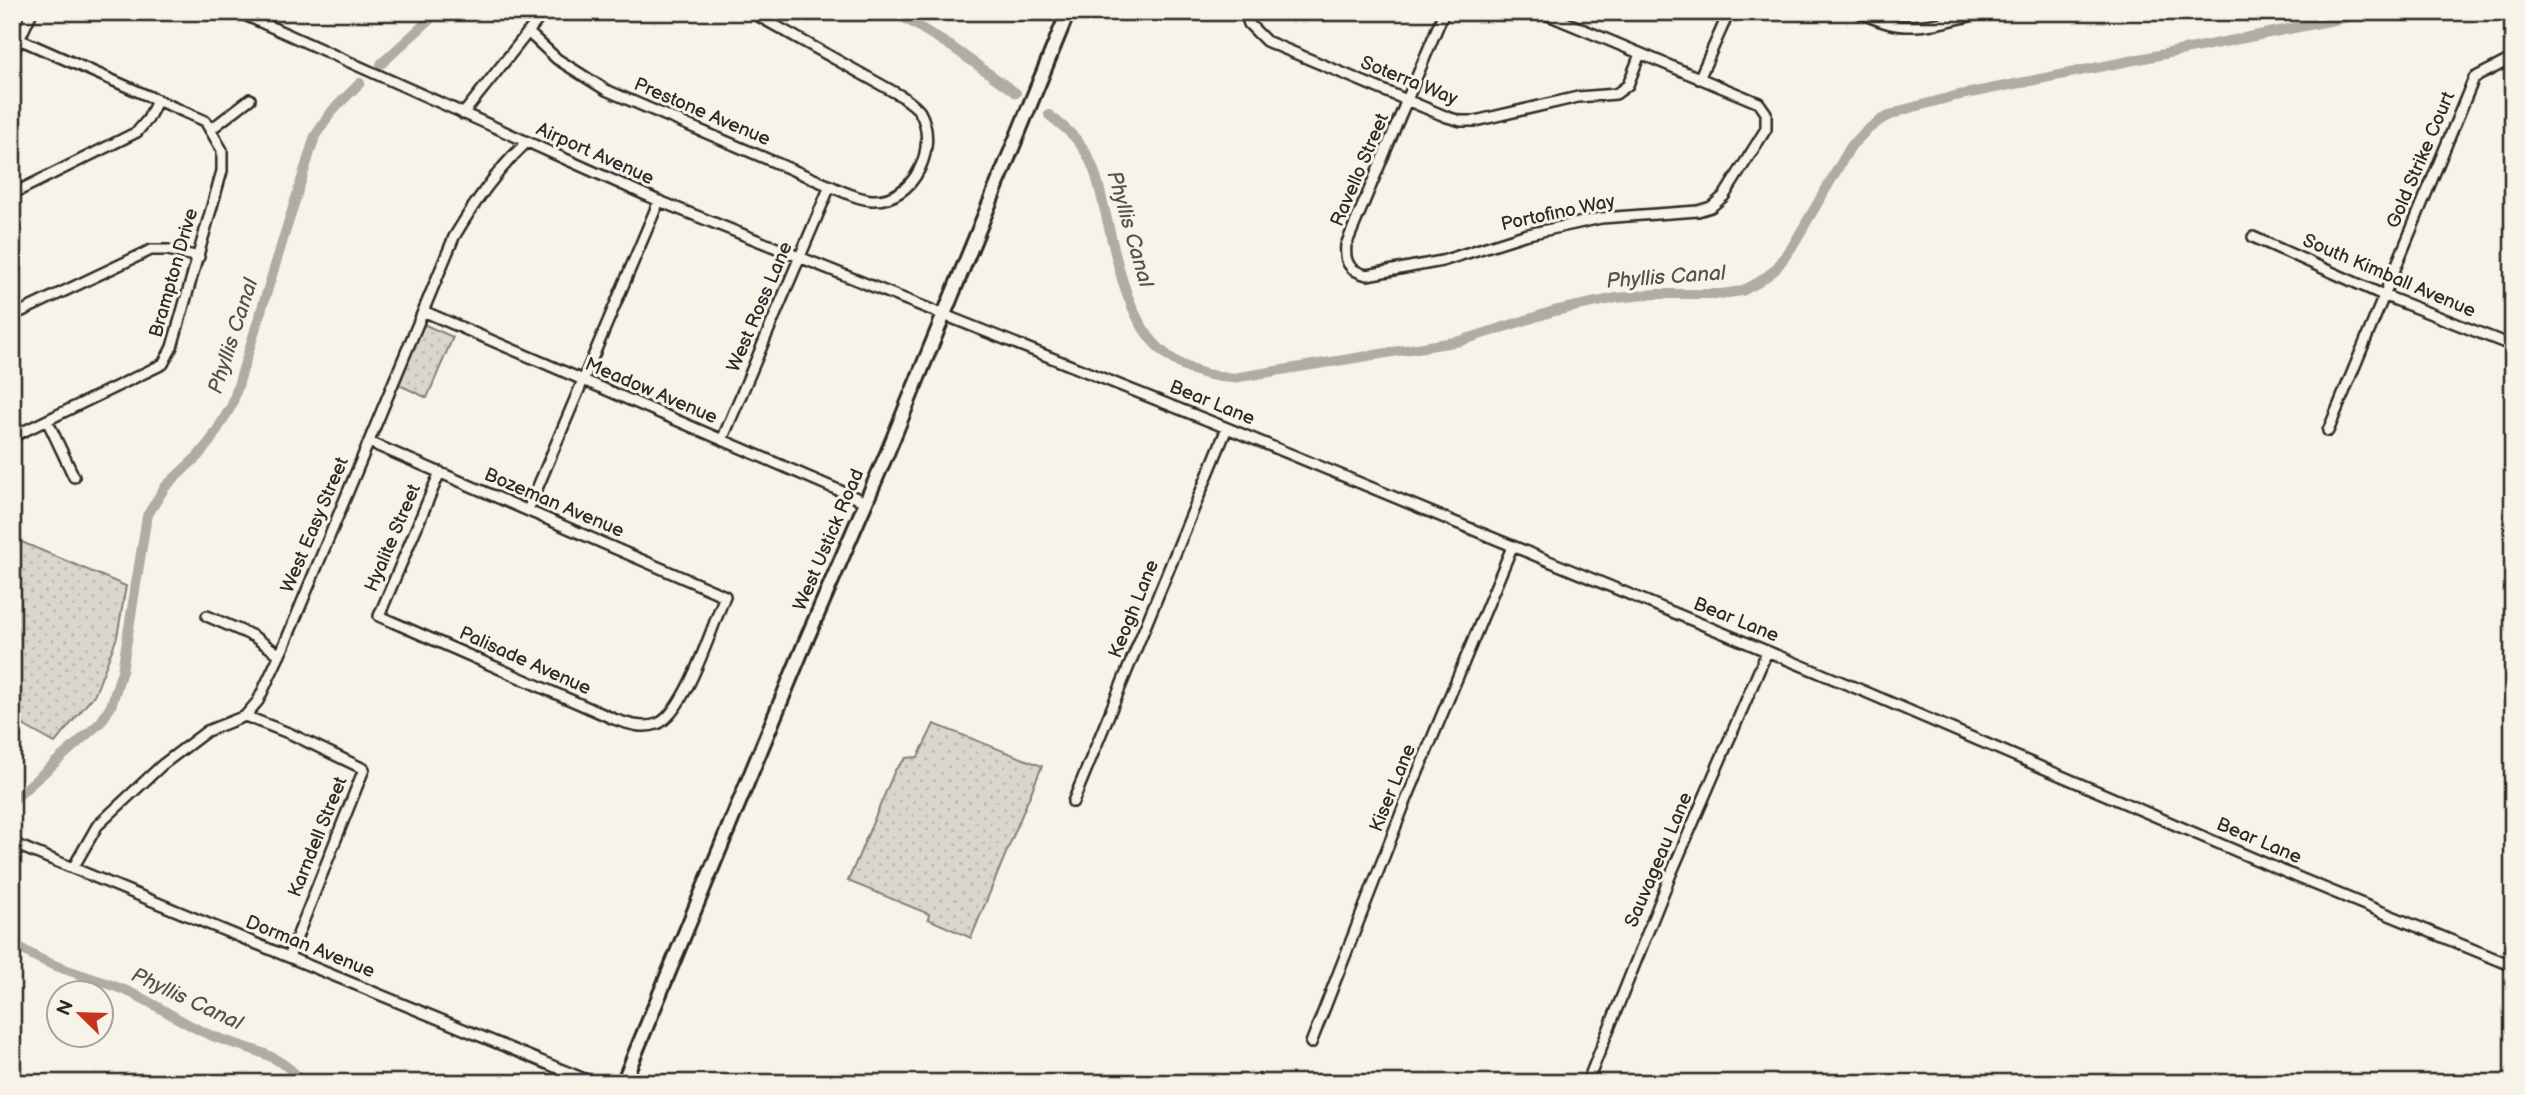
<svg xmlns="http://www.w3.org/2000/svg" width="2525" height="1095" font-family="'Balsamiq Sans',sans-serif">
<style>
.grass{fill:url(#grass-dots);stroke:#82807c;stroke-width:2}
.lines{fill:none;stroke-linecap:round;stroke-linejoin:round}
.canal{stroke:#afaca4;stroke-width:10}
.street-casing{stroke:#2b2b2b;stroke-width:14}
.secondary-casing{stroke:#2b2b2b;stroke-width:18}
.street{stroke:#f7f3e8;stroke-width:9}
.secondary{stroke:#f7f3e8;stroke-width:12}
.labels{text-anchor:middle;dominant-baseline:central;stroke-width:6;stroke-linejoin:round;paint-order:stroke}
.street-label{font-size:19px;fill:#2b2b2b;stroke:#f7f3e8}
.water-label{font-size:21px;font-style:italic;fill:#53524f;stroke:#f7f3e8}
</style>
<defs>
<pattern id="grass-dots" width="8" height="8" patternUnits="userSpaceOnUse" patternTransform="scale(1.75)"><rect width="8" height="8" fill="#dad6cc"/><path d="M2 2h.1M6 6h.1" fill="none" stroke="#bbb8af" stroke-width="1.8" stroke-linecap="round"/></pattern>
</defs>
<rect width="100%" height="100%" fill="#f7f3e8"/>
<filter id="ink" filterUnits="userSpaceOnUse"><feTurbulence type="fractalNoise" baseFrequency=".0143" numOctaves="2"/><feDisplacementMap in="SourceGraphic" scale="14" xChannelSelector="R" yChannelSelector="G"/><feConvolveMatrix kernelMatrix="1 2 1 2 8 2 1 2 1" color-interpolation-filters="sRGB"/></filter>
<g filter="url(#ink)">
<path class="grass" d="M 423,324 L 453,337 L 427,398 L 397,384 Z
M 12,538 L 126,586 L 117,637 L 95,694 L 55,743 L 12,719 Z
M 934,724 L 1042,766 L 971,938 L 928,919 L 929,914 L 848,881 L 895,770 L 906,758 L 918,757 Z"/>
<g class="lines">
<path class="canal" d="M 895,12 L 952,47 L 1016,93
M 381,64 L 438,12
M 1049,115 C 1063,126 1077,137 1086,153 C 1095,168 1099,186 1103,203 C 1123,281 1131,373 1233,378 L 1460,341 L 1554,311 L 1616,298 L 1655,294 L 1721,294 L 1742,291 L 1759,282 L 1775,270 L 1792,247 L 1851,146 L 1867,130 L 1882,119 L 1903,110 L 1955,96 L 2284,30 L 2344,18 L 2358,12
M 12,801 L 101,722 L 111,706 L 122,671 L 147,516 L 165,487 L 198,456 L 211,440 L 232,405 L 315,136 L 332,111 L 360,83
M 12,942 C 47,969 90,975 129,992 C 159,1005 185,1026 215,1037 C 248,1049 281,1053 303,1083"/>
<defs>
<path id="street" d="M 238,12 L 659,201 L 1227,428 L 1868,693 L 2297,877 L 2513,966
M 1245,12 L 1249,24 L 1266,41 L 1447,117 L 1461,121 L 1475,121 L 1578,97 L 1616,94 L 1628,85 L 1640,54
M 1444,12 L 1346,245 C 1344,263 1350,271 1367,275 L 1442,261 L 1524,235 L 1601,218 L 1698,211 L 1711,207 L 1724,196 L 1766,129 L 1766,113 L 1759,103 L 1541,12
M 1858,12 C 1872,18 1890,26 1905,26 C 1932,27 1960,18 1986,12
M 529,33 L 557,59 L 606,90 L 830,186 C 844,192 858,199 872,200 C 915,202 939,146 920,112 C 916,106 909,102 903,97 L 751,12
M 12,36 L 205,121 L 222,150 L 222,171 L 172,347 L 163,364 L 12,437
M 12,55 L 32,12
M 1699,79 L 1729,12
M 463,114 L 544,12
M 210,130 L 250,99
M 12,194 L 137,132 L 148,119 L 157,101
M 2253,237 L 2383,295 L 2513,346
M 423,311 L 866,502
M 12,316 L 151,250 L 168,250 L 199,257
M 47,420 L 74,477
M 2328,431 L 2474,78 L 2513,58
M 722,440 L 830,186
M 369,442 L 725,596 C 713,624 685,714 657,724 C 643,729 628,724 614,719 L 379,616 L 440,472
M 528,510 L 659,201
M 207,616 L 253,636 L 280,655
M 245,716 L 291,734 L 364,769 L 289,957
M 1073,802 L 1227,428
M 12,843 L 594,1083
M 73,868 L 97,826 L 162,765 L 207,731 L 245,716 L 258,701 L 283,648 L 454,237 C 475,202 496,171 526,143
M 1311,1043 L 1403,808 L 1512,547
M 1587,1083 L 1671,874 L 1767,652"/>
<path id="secondary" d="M 623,1083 L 805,643 L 888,451 L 1068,12"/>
</defs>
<use href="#street" class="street-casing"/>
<use href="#secondary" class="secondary-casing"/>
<use href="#street" class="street"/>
<use href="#secondary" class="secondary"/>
</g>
</g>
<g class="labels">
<g class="street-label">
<text transform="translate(1409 81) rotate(22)">Soterra Way</text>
<text transform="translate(702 112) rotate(23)">Prestone Avenue</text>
<text transform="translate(595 154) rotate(24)">Airport Avenue</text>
<text transform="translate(2421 160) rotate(-67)">Gold Strike Court</text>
<text transform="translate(1360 170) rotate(-67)">Ravello Street</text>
<text transform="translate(1558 213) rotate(-12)">Portofino Way</text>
<text transform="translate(174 273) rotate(-74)">Brampton Drive</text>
<text transform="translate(2389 276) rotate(23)">South Kimball Avenue</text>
<text transform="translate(760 307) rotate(-67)">West Ross Lane</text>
<text transform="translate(651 391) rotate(23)">Meadow Avenue</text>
<text transform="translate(1212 403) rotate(22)">Bear Lane</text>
<text transform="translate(554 503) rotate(23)">Bozeman Avenue</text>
<text transform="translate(315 525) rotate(-67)">West Easy Street</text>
<text transform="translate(393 538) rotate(-67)">Hyalite Street</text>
<text transform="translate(829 540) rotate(-67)">West Ustick Road</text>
<text transform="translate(1134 609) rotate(-68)">Keogh Lane</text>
<text transform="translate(1736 620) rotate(22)">Bear Lane</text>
<text transform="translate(525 661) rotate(24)">Palisade Avenue</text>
<text transform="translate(1393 788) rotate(-68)">Kiser Lane</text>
<text transform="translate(318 837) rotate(-68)">Karndell Street</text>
<text transform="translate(2259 841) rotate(23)">Bear Lane</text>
<text transform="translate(1659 860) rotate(-67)">Sauvageau Lane</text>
<text transform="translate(310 947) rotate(22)">Dorman Avenue</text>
</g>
<g class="water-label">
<text transform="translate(1130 229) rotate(74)">Phyllis Canal</text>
<text transform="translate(1666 277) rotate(-4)">Phyllis Canal</text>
<text transform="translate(233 336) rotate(-72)">Phyllis Canal</text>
<text transform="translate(187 999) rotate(25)">Phyllis Canal</text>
</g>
</g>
<rect width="2525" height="1095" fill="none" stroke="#f7f3e8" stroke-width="42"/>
<rect x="21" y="21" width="2483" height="1053" fill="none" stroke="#2b2b2b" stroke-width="2.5" filter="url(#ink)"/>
<g transform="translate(80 1014) rotate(293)"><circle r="33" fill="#f7f3e8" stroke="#a5a39c" stroke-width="2"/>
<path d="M0-5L12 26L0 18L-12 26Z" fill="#c8321e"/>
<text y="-10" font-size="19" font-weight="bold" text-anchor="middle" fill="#2b2b2b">N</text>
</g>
</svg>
